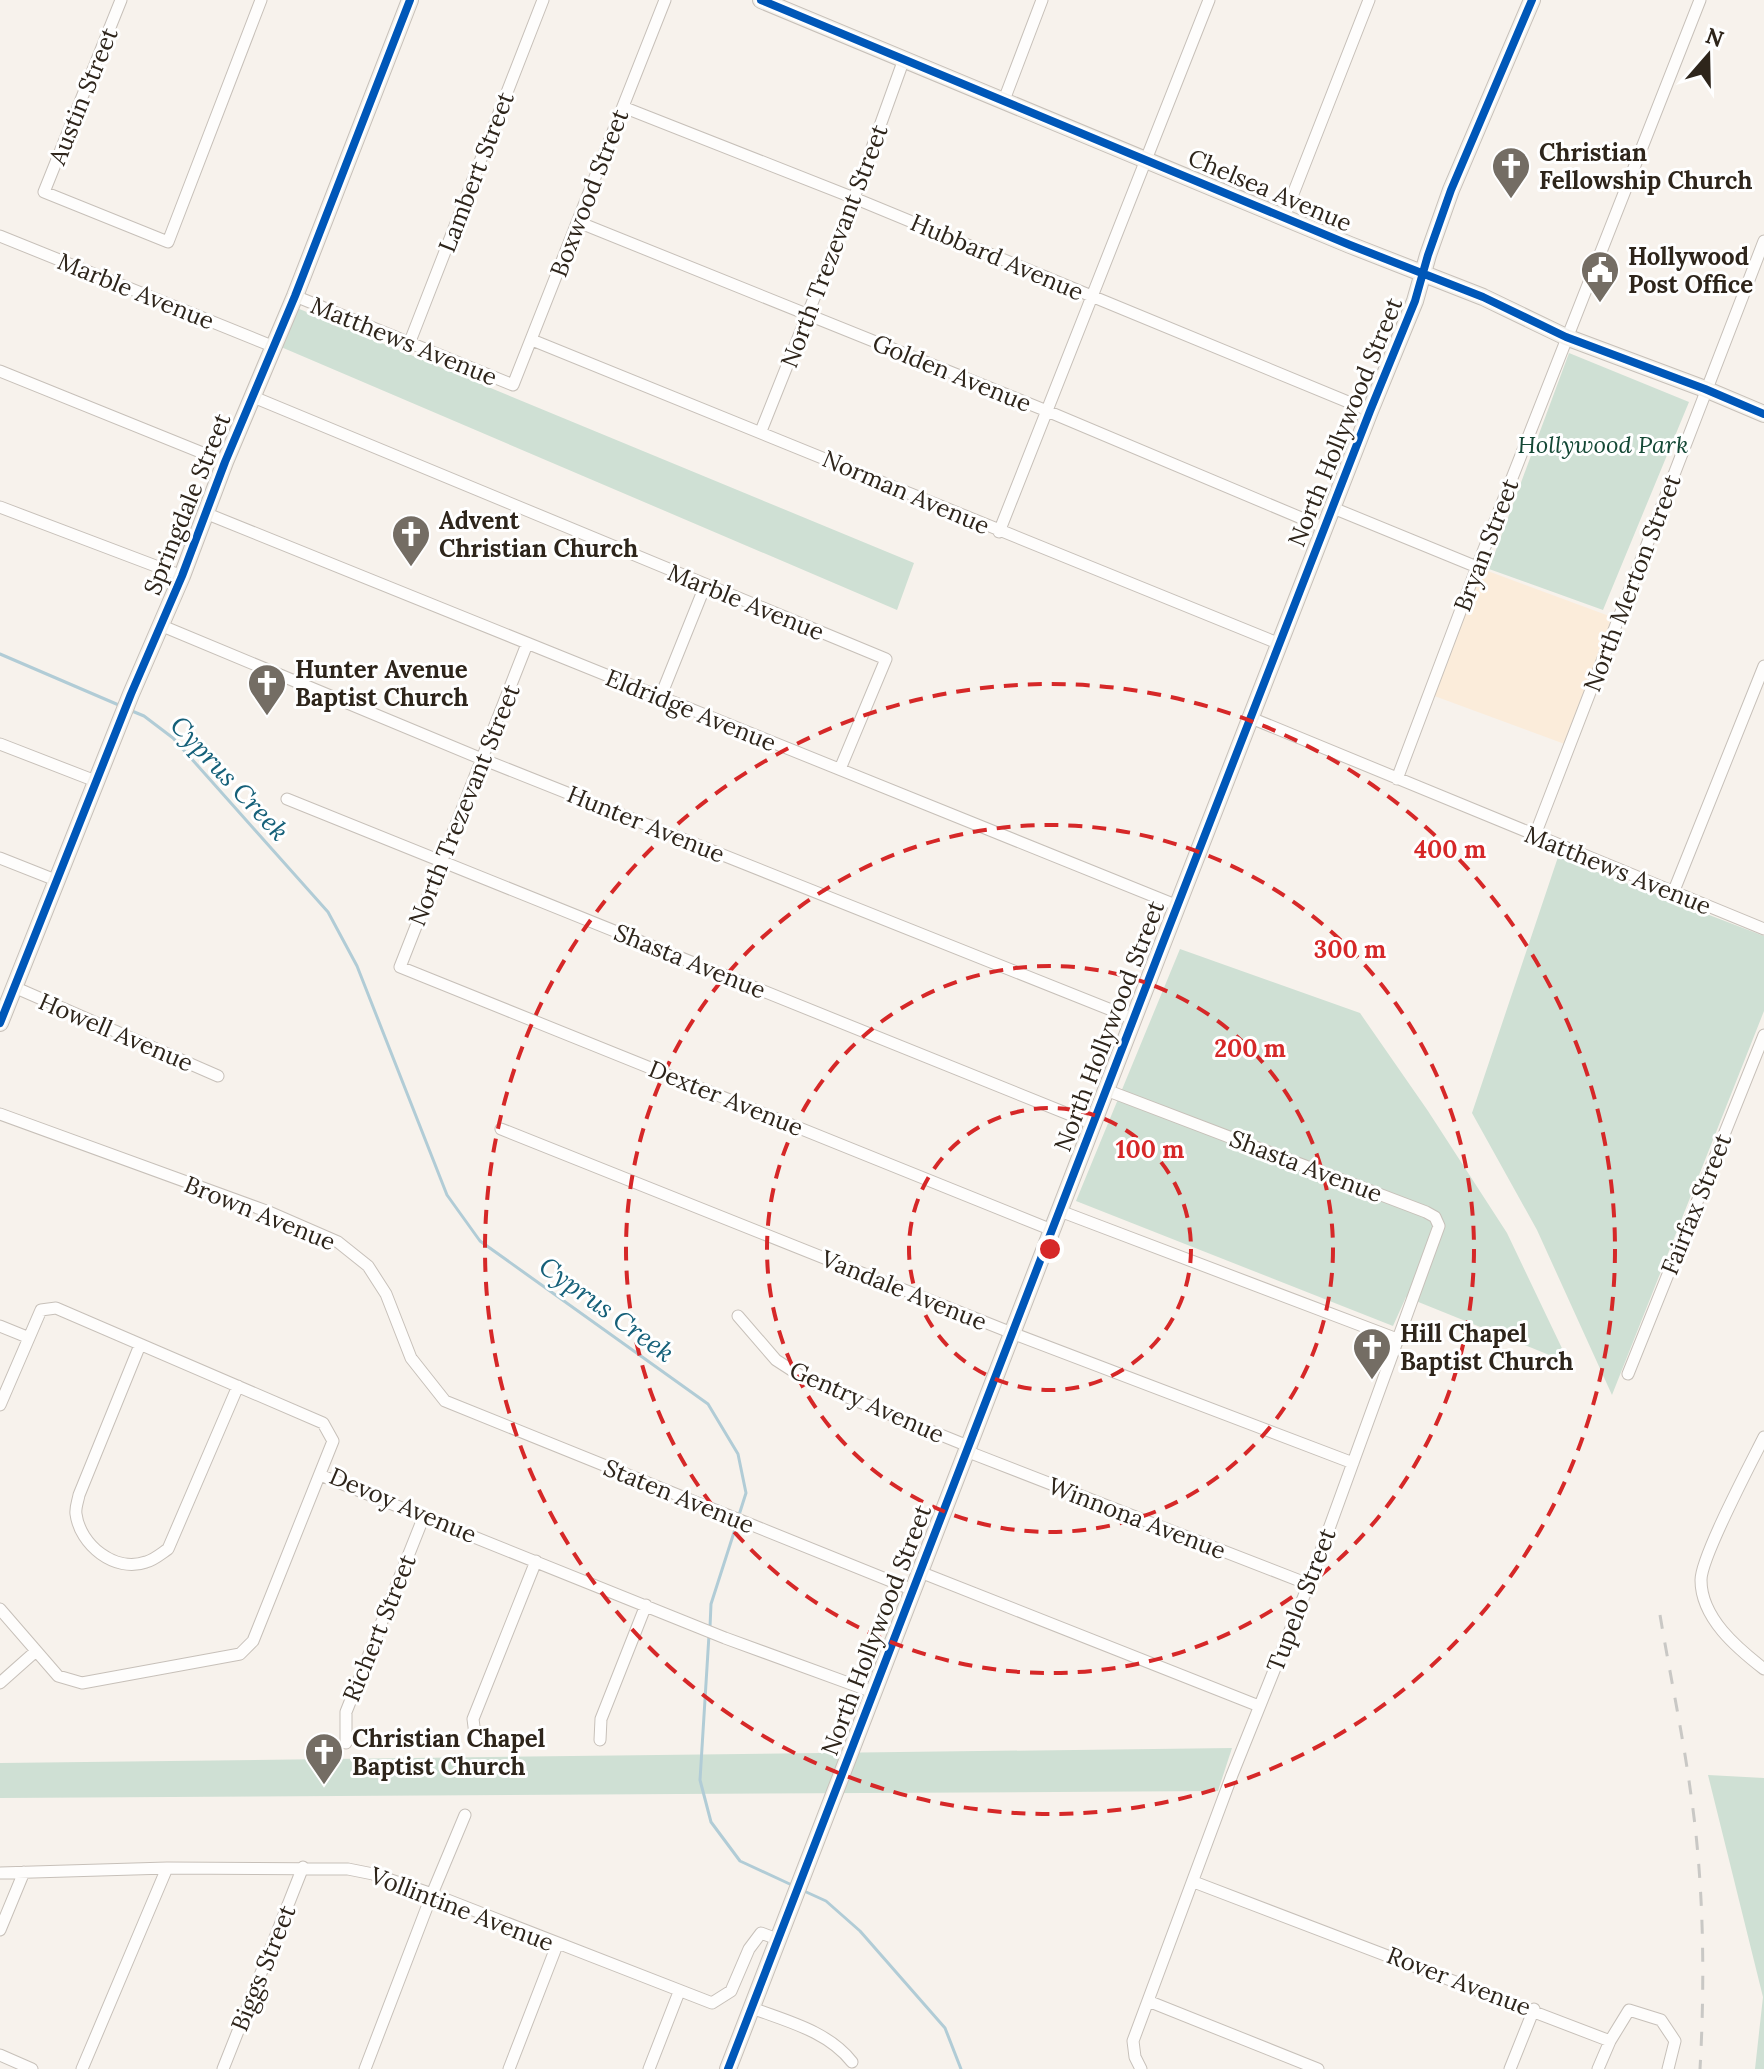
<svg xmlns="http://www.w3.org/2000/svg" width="1764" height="2069" font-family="Lora,serif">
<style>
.built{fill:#fbecda}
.green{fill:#cfe0d4}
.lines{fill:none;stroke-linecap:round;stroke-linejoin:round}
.stream{stroke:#b1ccd6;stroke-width:3}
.street-casing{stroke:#c7c0b9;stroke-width:13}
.secondary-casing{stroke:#c7c0b9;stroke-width:18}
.street{stroke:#fefdfc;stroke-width:11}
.secondary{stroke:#f4f2ed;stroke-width:16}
.rail{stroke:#c9c8c5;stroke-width:3;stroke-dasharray:14 14;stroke-linecap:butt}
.cycleway-casing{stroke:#fff;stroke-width:13}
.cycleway{stroke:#0057b8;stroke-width:8}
.ring{fill:none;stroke:#d62828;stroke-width:4;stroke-dasharray:14 10}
.labels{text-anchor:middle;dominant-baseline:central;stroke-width:6;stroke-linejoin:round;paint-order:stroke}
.street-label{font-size:24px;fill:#2e251b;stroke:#fff}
.poi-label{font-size:24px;font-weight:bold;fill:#2e251b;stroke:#fff;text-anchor:start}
.park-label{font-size:24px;font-style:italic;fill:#144835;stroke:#fff}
.water-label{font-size:26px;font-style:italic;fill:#156079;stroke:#fff}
.centre{fill:#d62828;stroke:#fff;stroke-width:4}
.ring-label{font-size:24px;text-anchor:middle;font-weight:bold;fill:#d62828;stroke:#fff;stroke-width:6;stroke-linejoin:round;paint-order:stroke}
</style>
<rect width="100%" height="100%" fill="#f7f2ec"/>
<path class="built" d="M 1477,567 L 1620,620 L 1570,746 L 1429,694 Z"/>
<path class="green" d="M 297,308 L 914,563 L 897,610 L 281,347 Z
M 1569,353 L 1689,402 L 1603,610 L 1489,569 Z
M 1558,857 L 1764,936 L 1764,1011 L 1612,1395 L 1537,1230 L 1472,1113 Z
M 1180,949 L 1360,1013 L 1428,1111 L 1507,1233 L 1569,1363 L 1406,1297 L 1393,1326 L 1076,1201 Z
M 1232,1748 L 1218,1791 L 0,1798 L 0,1763 Z
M 1708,1775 L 1764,1778 L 1764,2069 L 1755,2069 L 1763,1997 Z"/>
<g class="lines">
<path class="stream" d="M 0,654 L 121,706
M 132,711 L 144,716 L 173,738 L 328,912 L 357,966 L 447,1195 L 480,1241 L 708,1404 L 738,1454 L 746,1493 L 739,1515
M 710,1627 L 711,1604 L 737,1523
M 709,1635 L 700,1780 L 711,1822 L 740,1861 L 794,1886
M 804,1891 L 826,1901 L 860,1931 L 945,2028 L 961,2069"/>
<defs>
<path id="street" d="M 121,0 L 44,192 L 168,242 L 261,0
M 1004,100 L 1042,0
M 623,107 L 854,198 L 1370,411
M 1284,217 L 1369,0
M 578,222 L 1047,411 L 1325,528
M 0,236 L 272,346
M 295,296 L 513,385 L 665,0
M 532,340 L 1280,644
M 409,344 L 543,0
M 0,371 L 225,462
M 251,396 L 886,659 L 840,769
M 761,431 L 854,198 L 904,59
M 0,507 L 182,576
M 1333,508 L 1477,567
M 205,513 L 1178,906
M 999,532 L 1209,0
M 160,625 L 482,759 L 1134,1019
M 527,644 L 400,967 L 1052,1230
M 660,698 L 705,586
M 1251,718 L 1764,929
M 0,744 L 98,782
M 1397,779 L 1477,567 L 1700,0
M 287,799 L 1093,1124
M 1535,835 L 1764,241
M 0,858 L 58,881
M 1673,893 L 1764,666
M 14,987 L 218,1076
M 1106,1090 L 1426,1212 L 1435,1217 L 1439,1226 L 1310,1581 L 1232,1775 L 1133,2041 L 1135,2057 L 1141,2069
M 0,1114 L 269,1212 L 338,1242 L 368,1266 L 386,1294 L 411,1358 L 445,1401 L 913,1590
M 501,1129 L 1012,1333 L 1353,1463
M 1060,1211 L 1397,1339
M 738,1316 L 776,1360 L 810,1382 L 968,1446
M 0,1326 L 27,1337
M 140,1345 L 79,1495 C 78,1501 75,1508 76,1514 C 80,1545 115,1573 146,1562 C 154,1560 162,1553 168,1549 L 238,1386
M 1628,1374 L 1764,1035
M 0,1405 L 41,1310 L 56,1308 L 323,1423 L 333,1441 L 253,1641 L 240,1654 L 82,1683 L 58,1676 L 0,1609
M 1764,1437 C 1751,1463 1701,1557 1701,1580 C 1701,1618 1737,1648 1764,1669
M 966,1451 L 1308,1584
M 320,1475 L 725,1638 L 873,1692
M 920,1572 L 1259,1706
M 0,1683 L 36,1651
M 600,1740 L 601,1719 L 646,1605
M 476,1742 L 473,1719 L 536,1561
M 346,1743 L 346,1712 L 424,1516
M 0,1873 L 167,1868 L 348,1869 L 373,1874 L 432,1894 L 712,2003 L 731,1991 L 749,1949 L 761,1933 L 777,1939
M 1194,1882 L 1610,2041 L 1629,2010 L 1661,2020 L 1675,2041 L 1668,2069
M 0,1930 L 24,1872
M 1148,2001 L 1318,2069
M 752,2008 C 786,2021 828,2031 852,2062
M 0,2055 L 32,2069
M 82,2069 L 167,1868
M 223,2069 L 303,1867
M 365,2069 L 432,1894 L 465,1815
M 509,2069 L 557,1945
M 649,2069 L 679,1992
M 1510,2069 L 1534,2009
M 1598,2069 L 1610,2041"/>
<path id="secondary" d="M 761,0 L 1350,245 L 1483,297 L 1566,337 L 1705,389 L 1764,414
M 0,1023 L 131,694 L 182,576 L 225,462 L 295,296 L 410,0
M 728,2069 L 1164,940 L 1370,411 L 1415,301 L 1428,255 L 1451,190 L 1532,0"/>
</defs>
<use href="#street" class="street-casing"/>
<use href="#secondary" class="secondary-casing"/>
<use href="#street" class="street"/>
<use href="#secondary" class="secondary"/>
<path class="rail" d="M 1660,1615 C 1670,1675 1683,1735 1691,1795 C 1704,1883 1705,1981 1700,2069"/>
<defs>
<path id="cycleway" d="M 761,0 L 1350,245 L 1483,297 L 1566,337 L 1705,389 L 1764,414
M 0,1023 L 131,694 L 182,576 L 225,462 L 295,296 L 410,0
M 728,2069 L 1164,940 L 1370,411 L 1415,301 L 1428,255 L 1451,190 L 1532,0"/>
</defs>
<use href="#cycleway" class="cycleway-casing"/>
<use href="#cycleway" class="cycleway"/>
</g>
<g class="ring">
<circle cx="1050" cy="1249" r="141"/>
<circle cx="1050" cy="1249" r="283"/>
<circle cx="1050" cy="1249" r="424"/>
<circle cx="1050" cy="1249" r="565"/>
</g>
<defs>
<symbol id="church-pin" viewBox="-11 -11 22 30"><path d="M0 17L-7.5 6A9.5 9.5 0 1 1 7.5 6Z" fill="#746d64" stroke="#fff"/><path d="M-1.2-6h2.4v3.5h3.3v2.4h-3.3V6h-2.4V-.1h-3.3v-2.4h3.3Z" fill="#fff"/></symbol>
<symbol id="civic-pin" viewBox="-11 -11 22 30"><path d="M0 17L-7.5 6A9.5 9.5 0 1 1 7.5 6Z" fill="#746d64" stroke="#fff"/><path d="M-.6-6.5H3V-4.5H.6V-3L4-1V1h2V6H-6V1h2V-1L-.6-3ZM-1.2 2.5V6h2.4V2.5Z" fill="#fff"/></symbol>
</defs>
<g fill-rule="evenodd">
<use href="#church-pin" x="1489" y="144" width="44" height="60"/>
<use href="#civic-pin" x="1578" y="248" width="44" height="60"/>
<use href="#church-pin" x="389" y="512" width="44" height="60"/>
<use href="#church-pin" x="245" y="661" width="44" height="60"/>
<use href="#church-pin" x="1350" y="1325" width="44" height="60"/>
<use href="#church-pin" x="302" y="1730" width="44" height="60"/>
</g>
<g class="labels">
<g class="street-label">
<text transform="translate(83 96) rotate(-68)">Austin Street</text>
<text transform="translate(476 172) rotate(-69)">Lambert Street</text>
<text transform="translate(1270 190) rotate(23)">Chelsea Avenue</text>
<text transform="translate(589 193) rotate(-69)">Boxwood Street</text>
<text transform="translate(834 246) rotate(-69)">North Trezevant Street</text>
<text transform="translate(997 257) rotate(23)">Hubbard Avenue</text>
<text transform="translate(136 291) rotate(22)">Marble Avenue</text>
<text transform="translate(404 341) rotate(22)">Matthews Avenue</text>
<text transform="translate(952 373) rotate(22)">Golden Avenue</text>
<text transform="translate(1345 422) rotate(-68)">North Hollywood Street</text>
<text transform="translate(906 492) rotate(23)">Norman Avenue</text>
<text transform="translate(187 504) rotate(-68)">Springdale Street</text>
<text transform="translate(1486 545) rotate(-69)">Bryan Street</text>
<text transform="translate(1632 583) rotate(-69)">North Merton Street</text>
<text transform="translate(746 602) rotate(22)">Marble Avenue</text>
<text transform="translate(691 710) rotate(22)">Eldridge Avenue</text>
<text transform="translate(464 805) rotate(-68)">North Trezevant Street</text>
<text transform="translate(646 824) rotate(22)">Hunter Avenue</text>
<text transform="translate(1618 870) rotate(22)">Matthews Avenue</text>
<text transform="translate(690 961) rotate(22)">Shasta Avenue</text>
<text transform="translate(1109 1026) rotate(-69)">North Hollywood Street</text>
<text transform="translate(116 1032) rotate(23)">Howell Avenue</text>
<text transform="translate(726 1098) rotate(22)">Dexter Avenue</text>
<text transform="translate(1306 1166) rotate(21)">Shasta Avenue</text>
<text transform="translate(1696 1204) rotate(-68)">Fairfax Street</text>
<text transform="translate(260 1213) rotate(22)">Brown Avenue</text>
<text transform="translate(904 1290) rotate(22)">Vandale Avenue</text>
<text transform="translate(867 1402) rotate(24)">Gentry Avenue</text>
<text transform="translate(679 1496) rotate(22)">Staten Avenue</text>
<text transform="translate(403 1505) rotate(23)">Devoy Avenue</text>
<text transform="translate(1137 1518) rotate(21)">Winnona Avenue</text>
<text transform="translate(1301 1600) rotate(-69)">Tupelo Street</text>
<text transform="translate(379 1628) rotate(-68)">Richert Street</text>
<text transform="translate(876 1630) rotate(-69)">North Hollywood Street</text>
<text transform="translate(462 1909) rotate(21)">Vollintine Avenue</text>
<text transform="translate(263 1968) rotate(-68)">Biggs Street</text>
<text transform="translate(1459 1981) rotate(21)">Rover Avenue</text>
</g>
<g class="poi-label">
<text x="1539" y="152">Christian<tspan x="1539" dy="28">Fellowship Church</tspan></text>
<text x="1628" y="256">Hollywood<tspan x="1628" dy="28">Post Office</tspan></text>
<text x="439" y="520">Advent<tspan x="439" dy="28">Christian Church</tspan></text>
<text x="295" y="669">Hunter Avenue<tspan x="295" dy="28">Baptist Church</tspan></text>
<text x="1400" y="1333">Hill Chapel<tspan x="1400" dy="28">Baptist Church</tspan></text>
<text x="352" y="1738">Christian Chapel<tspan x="352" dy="28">Baptist Church</tspan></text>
</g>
<g class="park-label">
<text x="1603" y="444">Hollywood Park</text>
</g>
<g class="water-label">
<text transform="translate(230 778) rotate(47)">Cyprus Creek</text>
<text transform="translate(607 1309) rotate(36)">Cyprus Creek</text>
</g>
</g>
<circle cx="1050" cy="1249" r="12" class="centre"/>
<g class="ring-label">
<text x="1450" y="858">400 m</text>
<text x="1350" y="958">300 m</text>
<text x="1250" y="1057">200 m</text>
<text x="1150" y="1158">100 m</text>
</g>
<g transform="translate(1708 56) rotate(20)" stroke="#ffffff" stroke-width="6" paint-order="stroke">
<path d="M0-6L14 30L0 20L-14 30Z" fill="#2e251b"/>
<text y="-12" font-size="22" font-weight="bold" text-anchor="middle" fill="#2e251b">N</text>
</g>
</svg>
